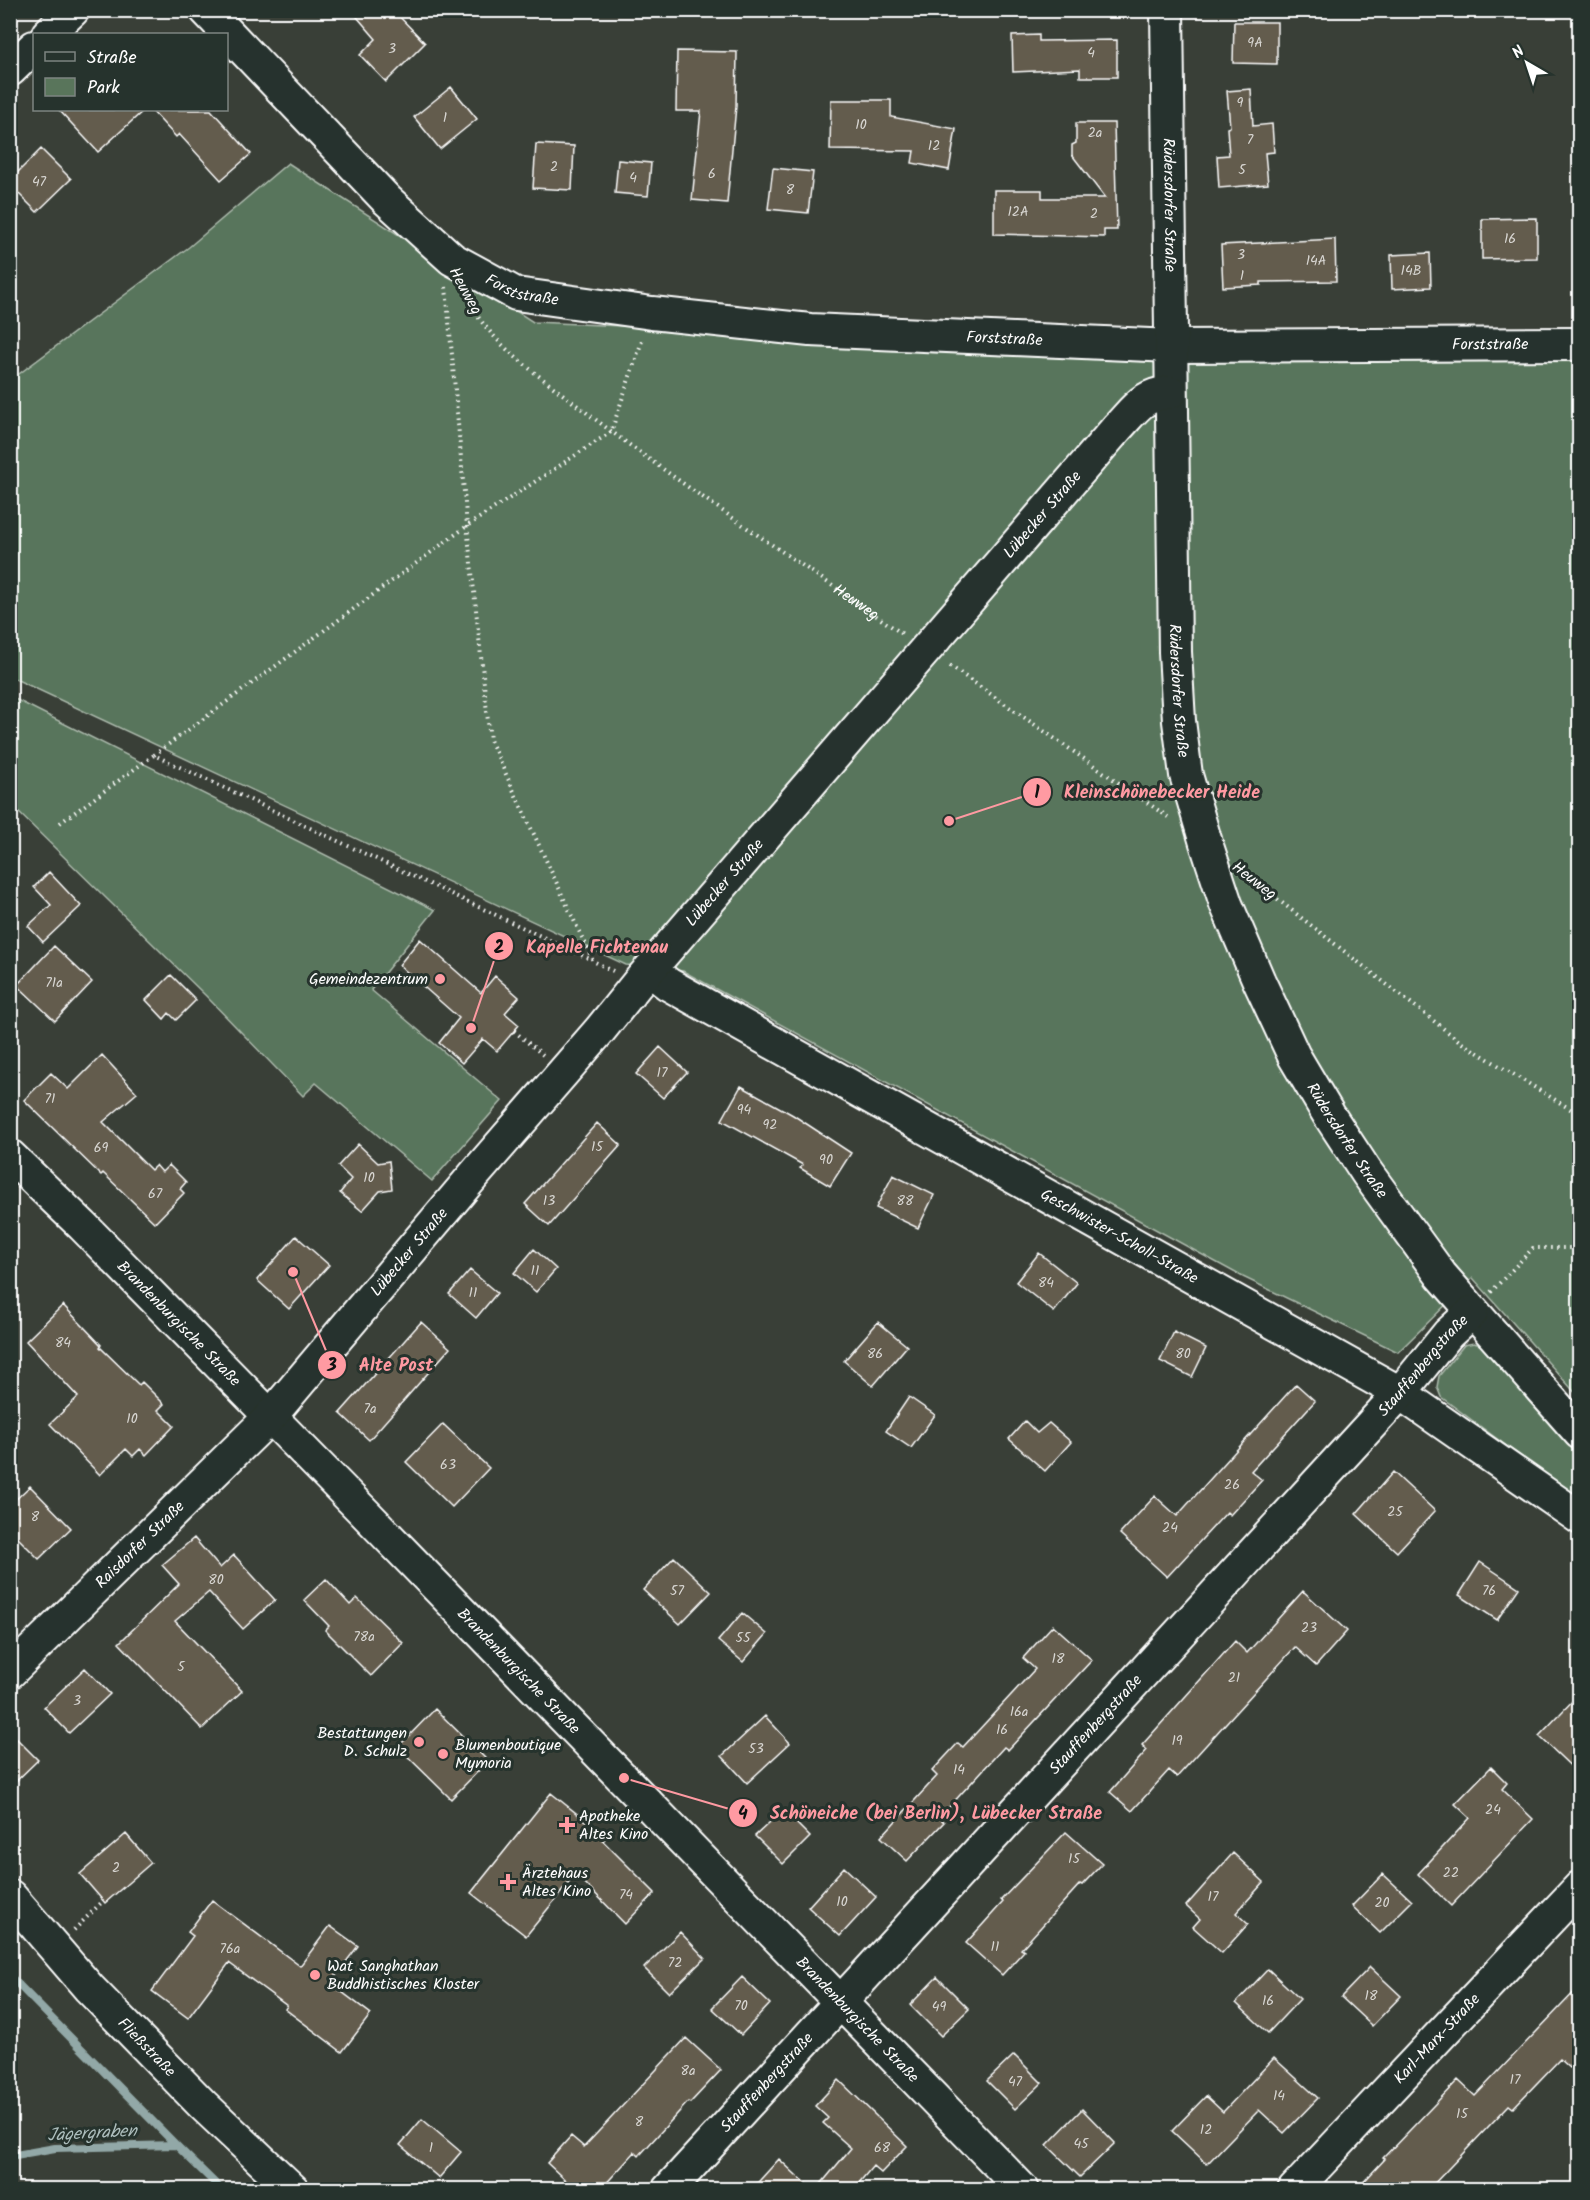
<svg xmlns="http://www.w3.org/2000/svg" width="1590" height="2200" font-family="Kalam,sans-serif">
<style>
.green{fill:#59755b;stroke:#acbaad;stroke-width:1.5}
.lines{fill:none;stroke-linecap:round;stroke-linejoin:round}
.stream{stroke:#92a8a7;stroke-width:8}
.building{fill:#645b4d;stroke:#fff;stroke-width:1.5}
.minor-casing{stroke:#fff;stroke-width:36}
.path{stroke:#fff;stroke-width:4;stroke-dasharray:1.5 4.5;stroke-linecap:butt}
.minor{stroke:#26332d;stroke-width:32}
.poi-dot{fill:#ff9aa2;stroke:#26332d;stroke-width:2}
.labels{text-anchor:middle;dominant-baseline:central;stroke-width:6;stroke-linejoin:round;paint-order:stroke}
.number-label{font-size:14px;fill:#d8d6d2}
.street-label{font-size:16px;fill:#fff;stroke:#26332d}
.poi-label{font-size:16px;fill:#fff;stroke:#26332d;text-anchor:start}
.water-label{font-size:18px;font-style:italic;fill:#adbebd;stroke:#26332d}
.leader{fill:none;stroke:#ff9aa2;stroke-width:2}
.callout-dot{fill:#ff9aa2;stroke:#26332d;stroke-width:2}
.mark-label{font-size:18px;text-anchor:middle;font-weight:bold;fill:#111}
.callout-label{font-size:18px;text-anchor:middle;font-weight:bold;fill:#ff9aa2;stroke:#26332d;stroke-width:6;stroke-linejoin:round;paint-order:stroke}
</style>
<rect width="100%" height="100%" fill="#393f37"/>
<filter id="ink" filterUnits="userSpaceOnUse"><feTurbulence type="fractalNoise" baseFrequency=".0167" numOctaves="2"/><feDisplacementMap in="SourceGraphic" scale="12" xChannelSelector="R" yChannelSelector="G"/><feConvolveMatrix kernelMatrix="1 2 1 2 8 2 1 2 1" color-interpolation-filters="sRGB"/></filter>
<g filter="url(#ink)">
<path class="green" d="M 288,163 L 533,322 L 1394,360 L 1579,356 L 1579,1397 L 1473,1278 L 1398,1352 L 1243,1277 L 683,971 L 626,965 L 11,677 L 11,380 L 189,247 Z
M 11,697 L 435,910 L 371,990 L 502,1101 L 432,1181 L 316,1083 L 303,1096 L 206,996 L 11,805 Z
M 1474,1343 L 1483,1346 L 1579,1453 L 1579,1500 L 1441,1397 L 1437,1387 L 1439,1376 L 1464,1345 Z"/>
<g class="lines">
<path class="stream" d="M 10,1976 L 176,2145 L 222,2190
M 10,2156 L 55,2148 L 176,2145"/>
</g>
<path class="building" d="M 351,10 L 393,10 L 425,43 L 386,82 L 360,55 L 376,39 Z
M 1234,22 L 1277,22 L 1277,64 L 1233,63 Z
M 1039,35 L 1039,41 L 1117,40 L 1117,77 L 1080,77 L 1080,69 L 1013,72 L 1012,36 Z
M 677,51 L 737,52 L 736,106 L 727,203 L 692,200 L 701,111 L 676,111 Z
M 451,87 L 477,119 L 440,149 L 414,117 Z
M 1251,89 L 1253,126 L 1272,124 L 1274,152 L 1265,153 L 1268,184 L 1219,188 L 1217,156 L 1229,155 L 1227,128 L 1230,127 L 1227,91 Z
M 831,100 L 891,100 L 891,117 L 956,129 L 949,170 L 912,163 L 914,151 L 830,150 Z
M 59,110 L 144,110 L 98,152 Z
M 151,110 L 211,110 L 251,154 L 221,180 L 179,134 L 176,137 Z
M 1076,123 L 1114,123 L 1117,230 L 1104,230 L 1104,237 L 994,234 L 994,190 L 1042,190 L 1042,198 L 1105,198 L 1072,155 L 1072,145 L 1076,143 Z
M 536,144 L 574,146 L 572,190 L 533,188 Z
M 41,149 L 71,179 L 37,212 L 10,185 L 10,180 Z
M 618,160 L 651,163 L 648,196 L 615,193 Z
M 773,168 L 813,172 L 808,213 L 768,209 Z
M 1537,218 L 1537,258 L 1482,259 L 1482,219 Z
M 1335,239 L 1336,281 L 1261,282 L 1261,285 L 1223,287 L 1221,245 Z
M 1430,253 L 1431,287 L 1392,289 L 1391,255 Z
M 49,872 L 81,906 L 43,942 L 28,926 L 51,905 L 34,887 Z
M 420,939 L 481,993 L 495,976 L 519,997 L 505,1013 L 519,1025 L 497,1051 L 483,1039 L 462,1063 L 439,1043 L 459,1018 L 399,965 Z
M 54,946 L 92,982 L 55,1021 L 17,985 Z
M 171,975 L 196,1000 L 176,1020 L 169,1013 L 164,1019 L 146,1000 Z
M 660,1047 L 687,1072 L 663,1098 L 636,1074 Z
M 102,1055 L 137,1093 L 103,1122 L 151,1170 L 156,1165 L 162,1172 L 169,1165 L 186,1182 L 180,1189 L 184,1193 L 155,1223 L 103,1173 L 101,1175 L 24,1100 L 51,1073 L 68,1089 Z
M 741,1086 L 793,1115 L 851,1153 L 830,1186 L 800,1168 L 803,1165 L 722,1120 Z
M 597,1123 L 621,1145 L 549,1226 L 525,1204 Z
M 358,1144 L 378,1163 L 389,1161 L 392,1189 L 380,1191 L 362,1211 L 340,1193 L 351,1179 L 338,1166 Z
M 893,1175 L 934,1195 L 918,1228 L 876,1208 Z
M 296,1236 L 329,1265 L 289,1309 L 257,1280 Z
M 534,1249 L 556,1269 L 536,1292 L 514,1273 Z
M 1039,1253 L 1077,1283 L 1054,1312 L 1016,1282 Z
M 470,1270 L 497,1293 L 476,1318 L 449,1294 Z
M 63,1305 L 101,1345 L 100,1347 L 139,1385 L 142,1382 L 164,1404 L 158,1410 L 174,1426 L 146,1455 L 140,1449 L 133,1456 L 126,1449 L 100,1475 L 50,1424 L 78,1397 L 26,1341 Z
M 421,1322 L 450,1348 L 369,1440 L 340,1413 Z
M 878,1322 L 907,1346 L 873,1386 L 844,1361 Z
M 1174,1332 L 1206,1348 L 1192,1377 L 1160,1361 Z
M 1296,1384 L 1315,1401 L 1251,1471 L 1262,1480 L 1230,1515 L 1227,1512 L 1167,1577 L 1120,1534 L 1155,1496 L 1177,1516 Z
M 909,1397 L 935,1415 L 911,1448 L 886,1431 Z
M 1025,1421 L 1037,1433 L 1049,1423 L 1071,1442 L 1045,1471 L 1009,1439 Z
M 443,1424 L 489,1468 L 452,1507 L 406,1462 Z
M 1393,1472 L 1435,1511 L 1397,1552 L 1356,1514 Z
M 30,1486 L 71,1528 L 39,1559 L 10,1530 L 10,1505 Z
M 194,1538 L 220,1568 L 234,1555 L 275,1600 L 243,1629 L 209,1592 L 175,1621 L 242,1691 L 202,1729 L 119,1643 L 179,1584 L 162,1565 Z
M 674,1557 L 711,1592 L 680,1624 L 643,1590 Z
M 1480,1562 L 1519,1588 L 1497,1620 L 1459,1595 Z
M 326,1579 L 350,1605 L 357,1598 L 403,1643 L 371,1676 L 325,1630 L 329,1626 L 304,1600 Z
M 1303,1591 L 1347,1631 L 1316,1666 L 1295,1647 L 1177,1777 L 1169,1770 L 1132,1811 L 1110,1792 L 1147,1750 L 1142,1745 L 1235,1641 L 1247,1653 Z
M 742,1613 L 767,1634 L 743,1662 L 718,1641 Z
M 1053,1625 L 1092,1660 L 1008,1750 L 1004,1747 L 939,1818 L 944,1822 L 907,1861 L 881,1837 L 937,1776 L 932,1771 L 958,1743 L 963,1747 L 1035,1669 L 1023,1658 Z
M 85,1668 L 110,1694 L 69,1733 L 44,1707 Z
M 1580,1693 L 1580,1775 L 1539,1736 Z
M 435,1709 L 488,1761 L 451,1799 L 398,1747 Z
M 765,1716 L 790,1743 L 747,1783 L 722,1756 Z
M 10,1732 L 38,1760 L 10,1787 Z
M 1491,1767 L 1507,1783 L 1502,1789 L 1533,1819 L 1451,1906 L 1418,1874 L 1470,1818 L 1455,1804 Z
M 551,1793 L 606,1837 L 603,1841 L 655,1893 L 625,1924 L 576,1874 L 526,1936 L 471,1893 Z
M 783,1810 L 810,1837 L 783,1864 L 755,1836 Z
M 1066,1832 L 1102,1864 L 1082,1885 L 1080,1884 L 1021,1949 L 1024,1951 L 1002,1975 L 966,1943 L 1003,1902 L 1001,1900 Z
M 126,1834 L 151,1863 L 105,1903 L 80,1874 Z
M 1233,1853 L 1264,1882 L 1236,1913 L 1248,1924 L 1222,1953 L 1193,1927 L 1200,1919 L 1186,1906 Z
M 844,1867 L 876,1897 L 840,1936 L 808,1907 Z
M 1383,1874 L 1412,1901 L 1380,1933 L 1352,1906 Z
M 212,1900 L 300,1966 L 330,1926 L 358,1946 L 330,1983 L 371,2014 L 342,2052 L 285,2009 L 287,2006 L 229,1963 L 188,2018 L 152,1991 L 193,1936 L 188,1932 Z
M 680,1932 L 705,1958 L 669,1993 L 644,1968 Z
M 1370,1967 L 1401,1996 L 1372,2026 L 1341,1997 Z
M 1268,1969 L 1300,1999 L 1268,2033 L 1236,2003 Z
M 742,1977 L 770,2004 L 741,2035 L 712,2008 Z
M 937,1977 L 969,2009 L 941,2036 L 910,2005 Z
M 1580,1986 L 1580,2058 L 1570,2068 L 1560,2059 L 1513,2108 L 1509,2105 L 1428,2190 L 1356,2190 L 1385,2159 L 1383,2158 L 1458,2080 L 1475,2096 Z
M 686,2038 L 721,2070 L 690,2103 L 688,2102 L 639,2156 L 635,2152 L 600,2190 L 576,2190 L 547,2163 L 571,2136 L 584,2147 Z
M 1014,2055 L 1042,2083 L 1015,2109 L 987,2081 Z
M 1274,2058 L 1318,2098 L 1284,2133 L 1259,2110 L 1207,2164 L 1172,2131 L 1206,2096 L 1223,2112 Z
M 839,2080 L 907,2146 L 881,2173 L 873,2166 L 853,2190 L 816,2190 L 851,2148 L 823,2123 L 828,2118 L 815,2106 Z
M 1082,2109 L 1115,2143 L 1080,2177 L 1047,2145 Z
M 422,2119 L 461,2152 L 439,2178 L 400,2145 Z
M 779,2159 L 812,2190 L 751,2190 Z"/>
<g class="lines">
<defs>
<g id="minor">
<path id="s2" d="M 206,10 L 387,200 L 452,259 L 516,294 L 652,313 L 810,330 L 1172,346 L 1580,344"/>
<path id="s3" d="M 1167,10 L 1175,652 L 1179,721 L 1186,775 L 1206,843 L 1226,904 L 1259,981 L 1294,1056 L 1329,1115 L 1367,1173 L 1441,1275 L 1580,1433"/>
<path d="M 48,34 L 73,10"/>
<path d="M 10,70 L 34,47"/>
<path id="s4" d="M 650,970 L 668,984 L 1400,1393 L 1580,1518"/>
<path id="s5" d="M 10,1156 L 83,1226 L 365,1513 L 1023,2190"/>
<path id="s6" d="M 10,1672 L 270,1417 L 475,1174 L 600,1030 L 637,984 L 1117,428 C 1136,408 1142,395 1171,392"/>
<path id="s7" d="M 10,1896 L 89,1988 L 203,2105 L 293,2190"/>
<path id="s8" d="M 668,2190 L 1400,1393 L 1448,1334 L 1472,1312"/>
<path id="s9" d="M 1294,2190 L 1580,1887"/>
</g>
</defs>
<use href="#minor" class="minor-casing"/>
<g class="path">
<path d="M 446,287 L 467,526 L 490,740 L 593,961 L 613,971"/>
<path id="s1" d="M 469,302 C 491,343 533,371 569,399 C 676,483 792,557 904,635"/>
<path d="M 950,666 L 1168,817"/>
<path d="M 154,755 L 467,526 L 611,432 L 642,341"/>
<path d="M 60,823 L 154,755 L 592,960"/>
<path d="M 1249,877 L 1462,1043 L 1580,1115"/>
<path d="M 514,1031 L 543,1055"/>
<path d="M 1491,1292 L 1533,1248 L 1580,1248"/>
<path d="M 74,1930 L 103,1901"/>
</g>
<use href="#minor" class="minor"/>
</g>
</g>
<g class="poi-dot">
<circle cx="440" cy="979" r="6"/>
<circle cx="419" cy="1742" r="6"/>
<circle cx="443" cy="1754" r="6"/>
<path d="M564 1816h6v6h6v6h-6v6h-6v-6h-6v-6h6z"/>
<path d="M505 1873h6v6h6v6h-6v6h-6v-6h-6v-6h6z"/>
<circle cx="315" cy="1975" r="6"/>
</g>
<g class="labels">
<g class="number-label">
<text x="1255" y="43">9A</text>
<text x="392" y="49">3</text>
<text x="1091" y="53">4</text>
<text x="1240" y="103">9</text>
<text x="445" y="118">1</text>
<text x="861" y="125">10</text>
<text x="1095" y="133">2a</text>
<text x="1250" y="140">7</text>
<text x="934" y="146">12</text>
<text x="554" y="167">2</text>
<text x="1242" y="170">5</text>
<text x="712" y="174">6</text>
<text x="633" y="178">4</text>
<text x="39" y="182">47</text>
<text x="790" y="190">8</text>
<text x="1018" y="212">12A</text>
<text x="1094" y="214">2</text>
<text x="1510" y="239">16</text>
<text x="1241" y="255">3</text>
<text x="1316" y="261">14A</text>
<text x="1411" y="271">14B</text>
<text x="1242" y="276">1</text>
<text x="54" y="983">71a</text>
<text x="662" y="1073">17</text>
<text x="50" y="1099">71</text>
<text x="744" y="1110">94</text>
<text x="770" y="1125">92</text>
<text x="597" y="1147">15</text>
<text x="101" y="1148">69</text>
<text x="826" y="1160">90</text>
<text x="369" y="1178">10</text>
<text x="155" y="1194">67</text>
<text x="549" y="1201">13</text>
<text x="905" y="1201">88</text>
<text x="535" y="1271">11</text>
<text x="1046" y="1283">84</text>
<text x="473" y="1293">11</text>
<text x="63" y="1343">84</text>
<text x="875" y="1354">86</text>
<text x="1183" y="1354">80</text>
<text x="370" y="1409">7a</text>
<text x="132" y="1419">10</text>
<text x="448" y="1465">63</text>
<text x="1232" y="1485">26</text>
<text x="1395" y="1512">25</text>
<text x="35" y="1517">8</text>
<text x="1170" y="1528">24</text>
<text x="216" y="1580">80</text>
<text x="677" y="1591">57</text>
<text x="1489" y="1591">76</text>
<text x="1309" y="1628">23</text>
<text x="364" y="1637">78a</text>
<text x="743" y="1638">55</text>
<text x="1058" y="1659">18</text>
<text x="181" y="1667">5</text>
<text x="1234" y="1678">21</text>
<text x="77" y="1701">3</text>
<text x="1019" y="1712">16a</text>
<text x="1002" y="1730">16</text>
<text x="1177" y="1741">19</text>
<text x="756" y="1749">53</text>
<text x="959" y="1770">14</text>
<text x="1493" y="1810">24</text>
<text x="1074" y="1859">15</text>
<text x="116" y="1868">2</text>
<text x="1451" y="1873">22</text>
<text x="626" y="1895">74</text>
<text x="1213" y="1897">17</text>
<text x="842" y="1902">10</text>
<text x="1382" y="1903">20</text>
<text x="995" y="1947">11</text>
<text x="230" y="1949">76a</text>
<text x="675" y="1963">72</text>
<text x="1371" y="1996">18</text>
<text x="1268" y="2001">16</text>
<text x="741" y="2006">70</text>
<text x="939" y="2007">49</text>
<text x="688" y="2071">8a</text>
<text x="1515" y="2080">17</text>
<text x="1015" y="2082">47</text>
<text x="1279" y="2096">14</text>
<text x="1462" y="2114">15</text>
<text x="639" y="2122">8</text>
<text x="1206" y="2130">12</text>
<text x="1081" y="2144">45</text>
<text x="431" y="2148">1</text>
<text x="882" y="2148">68</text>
</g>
<g class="street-label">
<text stroke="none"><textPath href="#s3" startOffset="195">Rüdersdorfer Straße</textPath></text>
<text stroke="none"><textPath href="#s2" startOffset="428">Forststraße</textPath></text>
<text transform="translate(465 291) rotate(61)">Heuweg</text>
<text stroke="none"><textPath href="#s2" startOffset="914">Forststraße</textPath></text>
<text stroke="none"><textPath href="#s2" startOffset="1400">Forststraße</textPath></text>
<text stroke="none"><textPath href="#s6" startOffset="1552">Lübecker Straße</textPath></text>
<text stroke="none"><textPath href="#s1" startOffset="492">Heuweg</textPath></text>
<text stroke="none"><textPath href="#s3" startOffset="681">Rüdersdorfer Straße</textPath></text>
<text transform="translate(1254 881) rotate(38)">Heuweg</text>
<text stroke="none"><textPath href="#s6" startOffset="1066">Lübecker Straße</textPath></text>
<text stroke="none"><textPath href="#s3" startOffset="1167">Rüdersdorfer Straße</textPath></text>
<text stroke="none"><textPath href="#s4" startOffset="540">Geschwister-Scholl-Straße</textPath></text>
<text stroke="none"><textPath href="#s6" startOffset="580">Lübecker Straße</textPath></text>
<text stroke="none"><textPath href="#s5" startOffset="238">Brandenburgische Straße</textPath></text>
<text stroke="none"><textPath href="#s8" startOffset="1118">Stauffenbergstraße</textPath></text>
<text stroke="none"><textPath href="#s6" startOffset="182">Raisdorfer Straße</textPath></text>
<text stroke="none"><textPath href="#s5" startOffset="724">Brandenburgische Straße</textPath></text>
<text stroke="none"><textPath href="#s8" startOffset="632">Stauffenbergstraße</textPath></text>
<text stroke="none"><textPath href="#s5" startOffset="1210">Brandenburgische Straße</textPath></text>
<text stroke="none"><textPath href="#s9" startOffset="208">Karl-Marx-Straße</textPath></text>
<text stroke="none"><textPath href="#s7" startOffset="204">Fließstraße</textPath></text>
<text stroke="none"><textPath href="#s8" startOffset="146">Stauffenbergstraße</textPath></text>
</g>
<g class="poi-label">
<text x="428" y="979" text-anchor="end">Gemeindezentrum</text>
<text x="407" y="1733" text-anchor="end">Bestattungen<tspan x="407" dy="18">D. Schulz</tspan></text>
<text x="455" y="1745">Blumenboutique<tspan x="455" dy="18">Mymoria</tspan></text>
<text x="579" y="1816">Apotheke<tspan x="579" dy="18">Altes Kino</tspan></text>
<text x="522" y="1873">Ärztehaus<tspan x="522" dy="18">Altes Kino</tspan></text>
<text x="327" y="1966">Wat Sanghathan<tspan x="327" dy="18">Buddhistisches Kloster</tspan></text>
</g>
<g class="water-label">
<text transform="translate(92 2134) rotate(-3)">Jägergraben</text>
</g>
</g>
<path class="leader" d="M949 821L1037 792M471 1028L499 946M293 1272L332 1365M624 1778L743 1813"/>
<g class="callout-dot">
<circle cx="949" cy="821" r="6"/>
<circle cx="471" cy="1028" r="6"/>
<circle cx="293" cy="1272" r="6"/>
<circle cx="624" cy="1778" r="6"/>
<circle cx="1037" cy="792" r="15"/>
<circle cx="499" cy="946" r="15"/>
<circle cx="332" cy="1365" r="15"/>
<circle cx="743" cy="1813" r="15"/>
</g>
<g class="mark-label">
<text x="1037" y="798">1</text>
<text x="499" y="953">2</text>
<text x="332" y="1371">3</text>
<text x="743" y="1819">4</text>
</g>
<g class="callout-label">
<text x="1162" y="798">Kleinschönebecker Heide</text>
<text x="597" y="953">Kapelle Fichtenau</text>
<text x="396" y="1371">Alte Post</text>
<text x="936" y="1819">Schöneiche (bei Berlin), Lübecker Straße</text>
</g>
<rect width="1590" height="2200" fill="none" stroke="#26332d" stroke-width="36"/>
<rect x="18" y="18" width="1554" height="2164" fill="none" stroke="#fff" stroke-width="2" filter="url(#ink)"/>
<rect x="33" y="33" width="195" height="78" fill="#26332d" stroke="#7d8581" stroke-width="1.5"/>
<rect x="45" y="52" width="30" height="9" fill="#26332d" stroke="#7d8581" stroke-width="1.5"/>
<text x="87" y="63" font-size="18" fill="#ffffff">Straße</text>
<rect x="45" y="78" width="30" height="18" fill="#59755b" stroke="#7d8581" stroke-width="1.5"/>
<text x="87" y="93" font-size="18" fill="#ffffff">Park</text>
<g transform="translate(1527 63) rotate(321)" stroke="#26332d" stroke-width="4.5" paint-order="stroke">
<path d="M0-4.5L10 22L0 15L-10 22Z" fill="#ffffff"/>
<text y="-9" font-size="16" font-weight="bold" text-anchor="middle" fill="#ffffff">N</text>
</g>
</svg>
